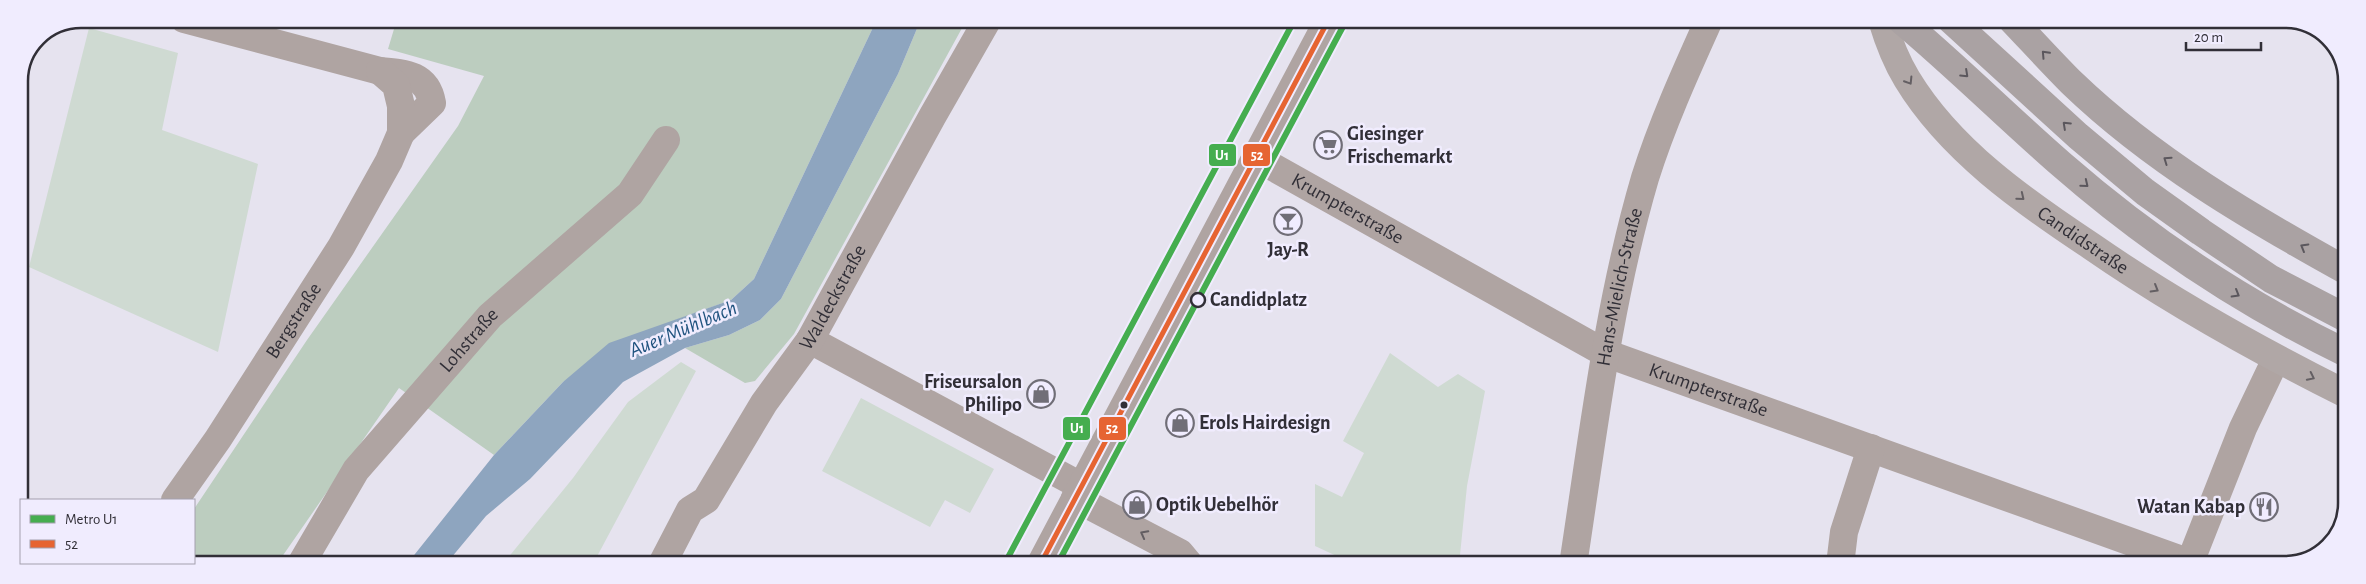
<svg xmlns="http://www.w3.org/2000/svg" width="2366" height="584" font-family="'Alegreya Sans',sans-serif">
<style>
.green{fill:#cfdad2}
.forest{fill:#bccdbf}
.water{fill:#8ea5bf}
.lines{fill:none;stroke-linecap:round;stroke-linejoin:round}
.minor{stroke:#afa4a2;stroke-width:28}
.major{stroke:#b0a7a6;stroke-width:28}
.highway{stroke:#aaa2a3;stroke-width:28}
.bus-1-casing{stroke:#f0ecfe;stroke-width:9}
.bus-1{stroke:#e66432;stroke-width:5}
.metro-1-casing{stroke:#f0ecfe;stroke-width:10}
.metro-1{stroke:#45ad4f;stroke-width:6}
.oneway{stroke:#5b575d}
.oneway2{stroke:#645f63}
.oneway3{stroke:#635e62}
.stop-dot{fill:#f0ecfe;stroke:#312f37;stroke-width:2.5}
.bus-dot{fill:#312f37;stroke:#f0ecfe;stroke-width:2}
.labels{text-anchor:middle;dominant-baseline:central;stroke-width:5;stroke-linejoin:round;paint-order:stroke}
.poi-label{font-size:20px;font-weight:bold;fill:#312f37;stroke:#f0ecfe;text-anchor:start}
.street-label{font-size:20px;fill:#312f37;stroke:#f0ecfe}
.stop-label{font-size:20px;font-weight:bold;fill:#312f37;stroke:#f0ecfe;text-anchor:start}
.water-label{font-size:21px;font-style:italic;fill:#20537f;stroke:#f0ecfe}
.rim{fill:none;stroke:#312f37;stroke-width:2.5}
.line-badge{stroke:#f0ecfe;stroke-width:2}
.badge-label{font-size:14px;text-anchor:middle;font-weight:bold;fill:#fff}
</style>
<rect width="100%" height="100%" fill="#e6e3ef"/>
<path class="green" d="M 89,28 L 178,53 L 162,130 L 258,164 L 218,352 L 29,267 Z
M 1390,353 L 1438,387 L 1458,374 L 1485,391 L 1467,486 L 1459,565 L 1356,565 L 1315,546 L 1315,484 L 1342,497 L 1364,453 L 1343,441 Z
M 681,362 L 696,371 L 593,564 L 503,564 L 573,478 L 628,402 Z
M 861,398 L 994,469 L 970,513 L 945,500 L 930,527 L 822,471 Z"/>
<path class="forest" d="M 397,19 L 492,19 L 497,26 L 505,19 L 877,19 L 754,279 L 731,300 L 673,321 L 563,382 L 494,455 L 399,388 L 277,564 L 157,564 L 194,563 L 194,509 L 307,340 L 458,126 L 484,76 L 388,49 Z
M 921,19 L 967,19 L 794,334 L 755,381 L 745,383 L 685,348 L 729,335 L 760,320 L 781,299 L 898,74 Z"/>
<path class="water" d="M 877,19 L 921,19 L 898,74 L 781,299 L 760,320 L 729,335 L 685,348 L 623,382 L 530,479 L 486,516 L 446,564 L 407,564 L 494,455 L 563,382 L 609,343 L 731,300 L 754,279 Z"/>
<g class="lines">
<g class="minor">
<path d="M 184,19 L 380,71 C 405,73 427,74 432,103 L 401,133"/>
<path id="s1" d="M 1255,157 L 1605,353 L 2190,563"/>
<path d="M 810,340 L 1081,486"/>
<path d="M 1075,498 L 1180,553 L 1190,565"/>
<path id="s2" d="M 175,500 L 218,439 L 341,247 L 389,161 L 401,133 L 401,106 L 396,85 L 380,71"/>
<path d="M 127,564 L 129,563"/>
<path id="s3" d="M 301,564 L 356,470 L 490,316 L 630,194 L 666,140"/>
<path id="s4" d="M 662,564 L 690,510 L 706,500 L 764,403 L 810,340 L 932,117 L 988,19"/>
<path d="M 1040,565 L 1329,19"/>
<path id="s5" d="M 1573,565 C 1593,435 1608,304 1645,178 C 1662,124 1686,71 1709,20"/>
<path d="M 1840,565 L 1844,532 L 1871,448"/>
<path d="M 2189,565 L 2243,428 L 2276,359"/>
</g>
<path class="major" id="s6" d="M 1882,20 C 1888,40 1896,61 1907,79 C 1950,150 2023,201 2091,246 C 2172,302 2258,350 2346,394"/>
<path class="highway" d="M 1901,20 C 1956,66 2007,117 2061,164 C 2148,240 2243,303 2346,353
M 1951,20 L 2078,136 L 2145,192 L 2201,232 L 2271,279 L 2346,318
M 2012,20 C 2032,41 2052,63 2072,83 C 2152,160 2251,218 2347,271"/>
<defs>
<path id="bus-1" d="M 1040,565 L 1329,19"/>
</defs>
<use href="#bus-1" class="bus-1-casing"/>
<use href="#bus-1" class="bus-1"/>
<defs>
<path id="metro-1" d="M 1004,565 L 1295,19
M 1057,565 L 1347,19"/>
</defs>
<use href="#metro-1" class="metro-1-casing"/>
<use href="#metro-1" class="metro-1"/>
</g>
<defs><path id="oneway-chevron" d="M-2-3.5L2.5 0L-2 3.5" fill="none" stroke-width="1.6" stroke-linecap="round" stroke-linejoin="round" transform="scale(1.25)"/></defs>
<g class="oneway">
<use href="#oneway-chevron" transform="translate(2045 54) rotate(-133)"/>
<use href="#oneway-chevron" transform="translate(1965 74) rotate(43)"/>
<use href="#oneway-chevron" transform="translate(2066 125) rotate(-137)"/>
<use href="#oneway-chevron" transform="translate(2167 160) rotate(-145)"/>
<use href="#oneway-chevron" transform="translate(2085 184) rotate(39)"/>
<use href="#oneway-chevron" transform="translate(2304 247) rotate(-150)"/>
<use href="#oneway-chevron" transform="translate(2236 294) rotate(30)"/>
</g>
<g class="oneway2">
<use href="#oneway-chevron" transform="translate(1909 81) rotate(58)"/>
<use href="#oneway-chevron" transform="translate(2021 197) rotate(39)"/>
<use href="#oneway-chevron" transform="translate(2155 289) rotate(30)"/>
<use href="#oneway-chevron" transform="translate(2311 377) rotate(26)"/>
</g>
<use class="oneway3" href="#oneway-chevron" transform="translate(1144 534) rotate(-152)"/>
<defs>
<symbol id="supermarket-ring" viewBox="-11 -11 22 22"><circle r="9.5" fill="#f0ecfe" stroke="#706e77" stroke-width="1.5"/><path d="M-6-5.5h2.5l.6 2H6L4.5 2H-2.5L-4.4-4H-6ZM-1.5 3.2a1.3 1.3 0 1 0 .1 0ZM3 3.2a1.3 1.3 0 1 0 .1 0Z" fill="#706e77"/></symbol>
<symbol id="bar-ring" viewBox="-11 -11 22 22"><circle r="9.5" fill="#f0ecfe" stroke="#706e77" stroke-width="1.5"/><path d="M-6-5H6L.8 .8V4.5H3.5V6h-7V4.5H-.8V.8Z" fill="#706e77"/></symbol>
<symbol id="shop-ring" viewBox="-11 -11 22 22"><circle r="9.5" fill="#f0ecfe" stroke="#706e77" stroke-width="1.5"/><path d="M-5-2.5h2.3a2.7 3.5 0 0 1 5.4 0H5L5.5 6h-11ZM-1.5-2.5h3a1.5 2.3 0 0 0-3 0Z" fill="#706e77"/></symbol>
<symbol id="restaurant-ring" viewBox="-11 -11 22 22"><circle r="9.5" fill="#f0ecfe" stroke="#706e77" stroke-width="1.5"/><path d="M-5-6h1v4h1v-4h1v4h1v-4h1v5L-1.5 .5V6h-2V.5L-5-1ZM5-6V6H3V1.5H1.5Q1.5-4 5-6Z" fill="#706e77"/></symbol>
</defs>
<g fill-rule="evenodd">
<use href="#supermarket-ring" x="1312" y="129" width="32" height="32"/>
<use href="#bar-ring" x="1272" y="205" width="32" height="32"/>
<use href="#shop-ring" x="1025" y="378" width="32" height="32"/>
<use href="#shop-ring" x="1164" y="407" width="32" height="32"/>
<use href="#shop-ring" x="1121" y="489" width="32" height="32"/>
<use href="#restaurant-ring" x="2248" y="491" width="32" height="32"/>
</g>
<circle class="stop-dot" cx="1198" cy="300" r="7"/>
<circle class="bus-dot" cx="1124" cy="405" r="4.5"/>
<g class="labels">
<g class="poi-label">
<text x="1347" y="134">Giesinger<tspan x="1347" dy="23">Frischemarkt</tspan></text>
<text x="1288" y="250" text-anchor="middle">Jay-R</text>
<text x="1022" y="382" text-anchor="end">Friseursalon<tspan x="1022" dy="23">Philipo</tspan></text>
<text x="1199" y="423">Erols Hairdesign</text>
<text x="1156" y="505">Optik Uebelhör</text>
<text x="2245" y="507" text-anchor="end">Watan Kabap</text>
</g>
<g class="street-label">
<text stroke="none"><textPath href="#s1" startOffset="106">Krumpterstraße</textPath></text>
<text stroke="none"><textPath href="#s6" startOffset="305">Candidstraße</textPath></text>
<text stroke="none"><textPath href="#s5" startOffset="282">Hans-Mielich-Straße</textPath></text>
<text stroke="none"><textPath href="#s4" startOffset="319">Waldeckstraße</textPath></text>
<text stroke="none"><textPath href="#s2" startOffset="215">Bergstraße</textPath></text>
<text stroke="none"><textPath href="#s3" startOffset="281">Lohstraße</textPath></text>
<text stroke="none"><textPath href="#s1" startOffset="511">Krumpterstraße</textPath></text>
</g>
<g class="stop-label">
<text x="1210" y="300">Candidplatz</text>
</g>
<g class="water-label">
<text transform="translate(683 329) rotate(-23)">Auer Mühlbach</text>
</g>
</g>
<path d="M0 0H2366V584H0ZM81 28H2285A53 53 0 0 1 2338 81V503A53 53 0 0 1 2285 556H81A53 53 0 0 1 28 503V81A53 53 0 0 1 81 28Z" fill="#f0ecfe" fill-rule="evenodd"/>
<path class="rim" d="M81 28H2285A53 53 0 0 1 2338 81V503A53 53 0 0 1 2285 556H81A53 53 0 0 1 28 503V81A53 53 0 0 1 81 28Z"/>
<g class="line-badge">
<rect x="1242" y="143" width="29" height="24" rx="5" fill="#e66432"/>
<rect x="1208" y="143" width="29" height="24" rx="5" fill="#45ad4f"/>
<rect x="1062" y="416" width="29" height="25" rx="5" fill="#45ad4f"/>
<rect x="1098" y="416" width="29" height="25" rx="5" fill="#e66432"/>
</g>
<g class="badge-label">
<text x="1257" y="160">52</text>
<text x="1222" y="160">U1</text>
<text x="1077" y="433">U1</text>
<text x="1112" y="433">52</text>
</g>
<rect x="20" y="499" width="175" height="65" fill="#f0ecfe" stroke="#a4a0ae"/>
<rect x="30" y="515" width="25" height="8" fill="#45ad4f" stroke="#a4a0ae"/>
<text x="65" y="524" font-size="15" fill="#312f37">Metro U1</text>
<rect x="30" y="540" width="25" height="8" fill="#e66432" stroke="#a4a0ae"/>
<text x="65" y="549" font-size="15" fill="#312f37">52</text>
<path d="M2186 42v8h75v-8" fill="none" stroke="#312f37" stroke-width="2.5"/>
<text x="2194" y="42" font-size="15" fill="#312f37" stroke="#f0ecfe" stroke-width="4" paint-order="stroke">20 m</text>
</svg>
